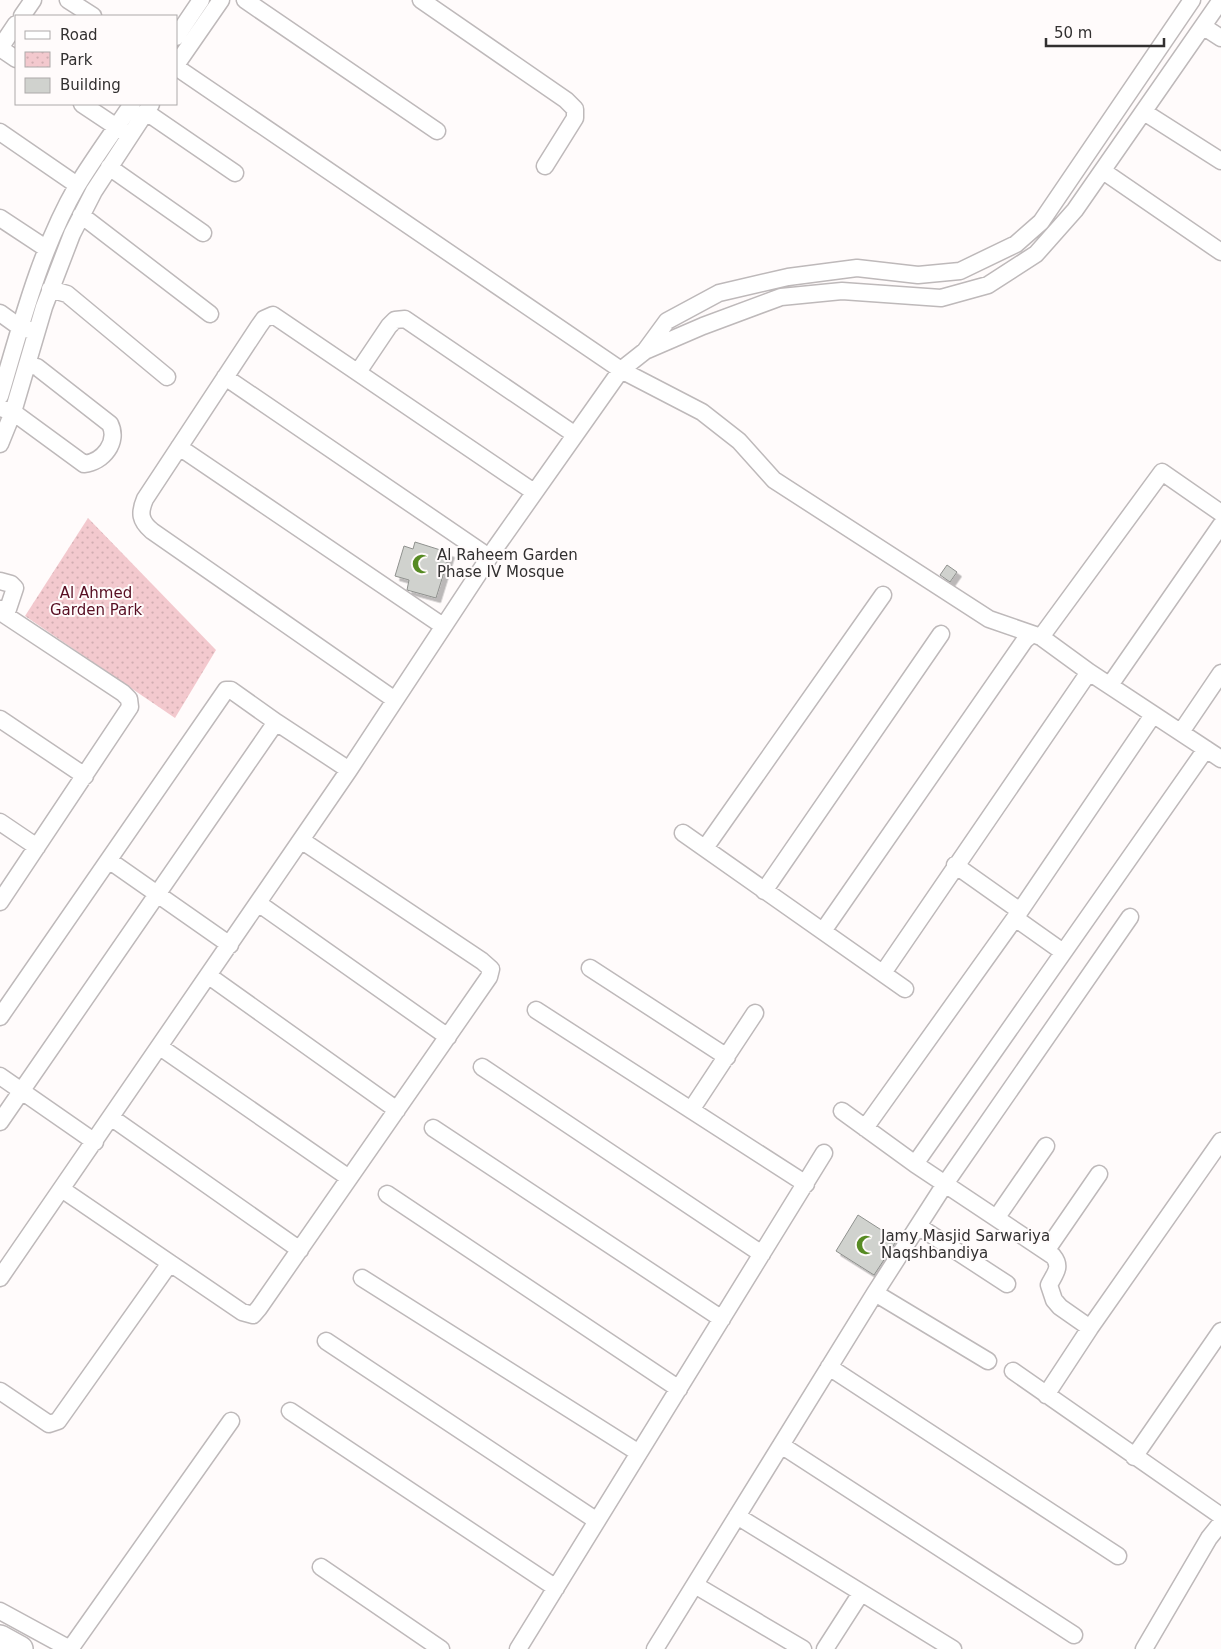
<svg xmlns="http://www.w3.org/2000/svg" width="1221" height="1649" font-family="'DejaVu Sans',sans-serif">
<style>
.park{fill:url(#park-dots)}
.building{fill:#d0d2ce;stroke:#8f918e;filter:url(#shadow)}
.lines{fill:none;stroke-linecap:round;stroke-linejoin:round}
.minor-casing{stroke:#beb9ba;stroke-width:19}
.highway-casing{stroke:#beb9ba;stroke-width:28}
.minor{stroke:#fff;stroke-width:16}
.highway{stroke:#fff;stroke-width:25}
.labels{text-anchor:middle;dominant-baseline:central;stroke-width:4;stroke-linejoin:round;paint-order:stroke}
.poi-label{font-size:15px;fill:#323030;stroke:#fffbfb;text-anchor:start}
.park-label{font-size:15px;fill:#570e22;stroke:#fffbfb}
</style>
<defs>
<pattern id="park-dots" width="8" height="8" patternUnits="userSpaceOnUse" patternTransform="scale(1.25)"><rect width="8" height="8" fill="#f3c9ce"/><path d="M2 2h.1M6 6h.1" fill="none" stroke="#d1adb1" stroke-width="1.8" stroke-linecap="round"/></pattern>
<filter id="shadow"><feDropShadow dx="4.5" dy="4.5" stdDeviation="0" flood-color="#0004"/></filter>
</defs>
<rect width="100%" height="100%" fill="#fffbfb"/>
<path class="park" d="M 88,518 L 216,650 L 175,718 L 25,616 Z"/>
<path class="building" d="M 415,542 L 450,553 L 436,598 L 407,590 L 409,580 L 395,576 L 404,546 L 413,549 Z
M 947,565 L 957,572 L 950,582 L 940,575 Z
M 858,1215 L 897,1240 L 874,1275 L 836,1251 Z"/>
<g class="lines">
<defs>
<path id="minor" d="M 68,0 L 93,16
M 245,0 L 437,131
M 421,0 L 566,100 L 575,109 L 575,118 L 545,166
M 22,16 L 33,0
M 1204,27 L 1221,38
M 176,37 L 201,0
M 0,48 L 16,24
M 0,48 L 16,59
M 176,65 L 221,0
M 176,67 L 621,370 L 702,412 L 739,441 L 774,480 L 989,619 L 1041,637 L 1089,672 L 1221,759
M 82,104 L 124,132
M 146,112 L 235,173
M 1144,112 L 1221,161
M 0,132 L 77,185
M 109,167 L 203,233
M 1103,171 L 1221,252
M 81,215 L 210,314
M 0,218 L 47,249
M 50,289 L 67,294 L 167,377
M 0,313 L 21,328 L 30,330
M 645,351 L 703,326 L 781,297 L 842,291 L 941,298 L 988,285 L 1036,254 L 1075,210 L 1221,0
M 358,372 L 389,326 L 395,320 L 405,319 L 574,434
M 225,377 L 489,557
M 0,396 C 21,325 40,250 77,186 C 94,158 114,131 132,104
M 0,408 L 13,412 L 84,464 C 103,462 119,442 110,424 L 37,367 L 27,365
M 0,444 L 13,412 L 44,307 L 72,234 L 94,191 L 151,104
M 179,447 L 443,626
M 0,581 L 11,584 L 15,588 L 8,609 L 0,609
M 1041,637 L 1162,472 L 1221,513
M 1110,685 L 1221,525
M 395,700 L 152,531 C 140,521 139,513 145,499 L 259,326 L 264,319 L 273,315 L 534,492
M 0,719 L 85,776
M 1181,732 L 1221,673
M 0,822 L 37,847
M 683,833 L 905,989
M 705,848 L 883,595
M 110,861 L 230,945
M 955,865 L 1020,911
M 764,891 L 941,634
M 0,902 L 130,707 L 129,699 L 123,693 L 5,615 L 2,610
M 258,903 L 448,1037
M 1015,918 L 1063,952
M 823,931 L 1025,640 L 1031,635
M 590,968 L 727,1057
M 883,973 L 1089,672
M 209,976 L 397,1110
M 536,1010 L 806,1184
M 0,1017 L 226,690 L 231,690 L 276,722
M 160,1047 L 349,1178
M 482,1067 L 762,1254
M 0,1076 L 95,1142
M 691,1110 L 755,1013
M 842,1111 L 915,1164 L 1053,1256 C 1062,1267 1055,1273 1049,1285 L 1054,1300 L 1060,1307 L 1090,1328
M 112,1118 L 300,1250
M 0,1122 L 276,722 L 349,770
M 433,1128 L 722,1319
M 865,1128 L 1020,911 L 1153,715
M 915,1164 L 1206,749
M 387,1194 L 679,1389
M 997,1217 L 1046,1146
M 918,1226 L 1007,1284
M 1046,1251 L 1099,1174
M 170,1263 L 242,1312 L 253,1315 L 259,1308 L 489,977 L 491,969 L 482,961 L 301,840
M 0,1278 L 349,770 L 496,547 L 621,370 L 645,351 L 667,321 L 719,293 L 788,277 L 857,268 L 918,275 L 960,271 L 1016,244 L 1041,222 L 1192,0
M 362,1278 L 639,1453
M 875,1293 L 988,1361
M 326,1341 L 597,1521
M 829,1367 L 1118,1556
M 1013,1371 L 1221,1516
M 0,1391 L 49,1424 L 58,1421 L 170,1263 L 63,1190
M 1046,1395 L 1090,1328 L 1221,1141
M 290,1411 L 556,1588
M 781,1445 L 1074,1635
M 1134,1457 L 1221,1331
M 737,1516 L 953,1649
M 321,1567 L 441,1649
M 695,1585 L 803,1649
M 0,1611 L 70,1649
M 70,1649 L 231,1421
M 518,1649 L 824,1153
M 655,1649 L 875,1293 L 945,1184 L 1130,917
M 825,1649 L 861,1593
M 1144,1649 L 1209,1538 L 1221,1523"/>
<path id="highway" d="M 0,1638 L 20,1649"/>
</defs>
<use href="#minor" class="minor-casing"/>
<use href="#highway" class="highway-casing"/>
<use href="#minor" class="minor"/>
<use href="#highway" class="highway"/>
</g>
<defs>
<symbol id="mosque-bare" viewBox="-9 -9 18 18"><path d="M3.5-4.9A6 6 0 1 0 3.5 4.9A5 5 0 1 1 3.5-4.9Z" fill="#578b24" stroke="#fffbfb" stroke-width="2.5" paint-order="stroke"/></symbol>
</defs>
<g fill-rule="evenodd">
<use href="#mosque-bare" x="408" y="550" width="28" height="28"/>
<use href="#mosque-bare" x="852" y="1231" width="28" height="28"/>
</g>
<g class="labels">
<g class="poi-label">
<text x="437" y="555">Al Raheem Garden<tspan x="437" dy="17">Phase IV Mosque</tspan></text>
<text x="881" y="1236">Jamy Masjid Sarwariya<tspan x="881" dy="17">Naqshbandiya</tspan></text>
</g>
<g class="park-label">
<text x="96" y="593">Al Ahmed<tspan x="96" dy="17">Garden Park</tspan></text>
</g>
</g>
<rect x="15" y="15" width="162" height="90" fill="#fffbfb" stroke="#adaaaa"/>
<rect x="25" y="31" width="25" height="8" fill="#ffffff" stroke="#adaaaa"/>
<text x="60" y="40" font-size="15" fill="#323030">Road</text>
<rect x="25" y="52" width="25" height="15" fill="url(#park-dots)" stroke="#adaaaa"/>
<text x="60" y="65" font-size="15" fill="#323030">Park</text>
<rect x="25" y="78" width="25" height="15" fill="#d0d2ce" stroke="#adaaaa"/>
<text x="60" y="90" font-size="15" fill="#323030">Building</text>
<path d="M1046 38v8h118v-8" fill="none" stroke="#323030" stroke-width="2.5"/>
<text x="1054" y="38" font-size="15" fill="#323030" stroke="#fffbfb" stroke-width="4" paint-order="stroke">50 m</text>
</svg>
